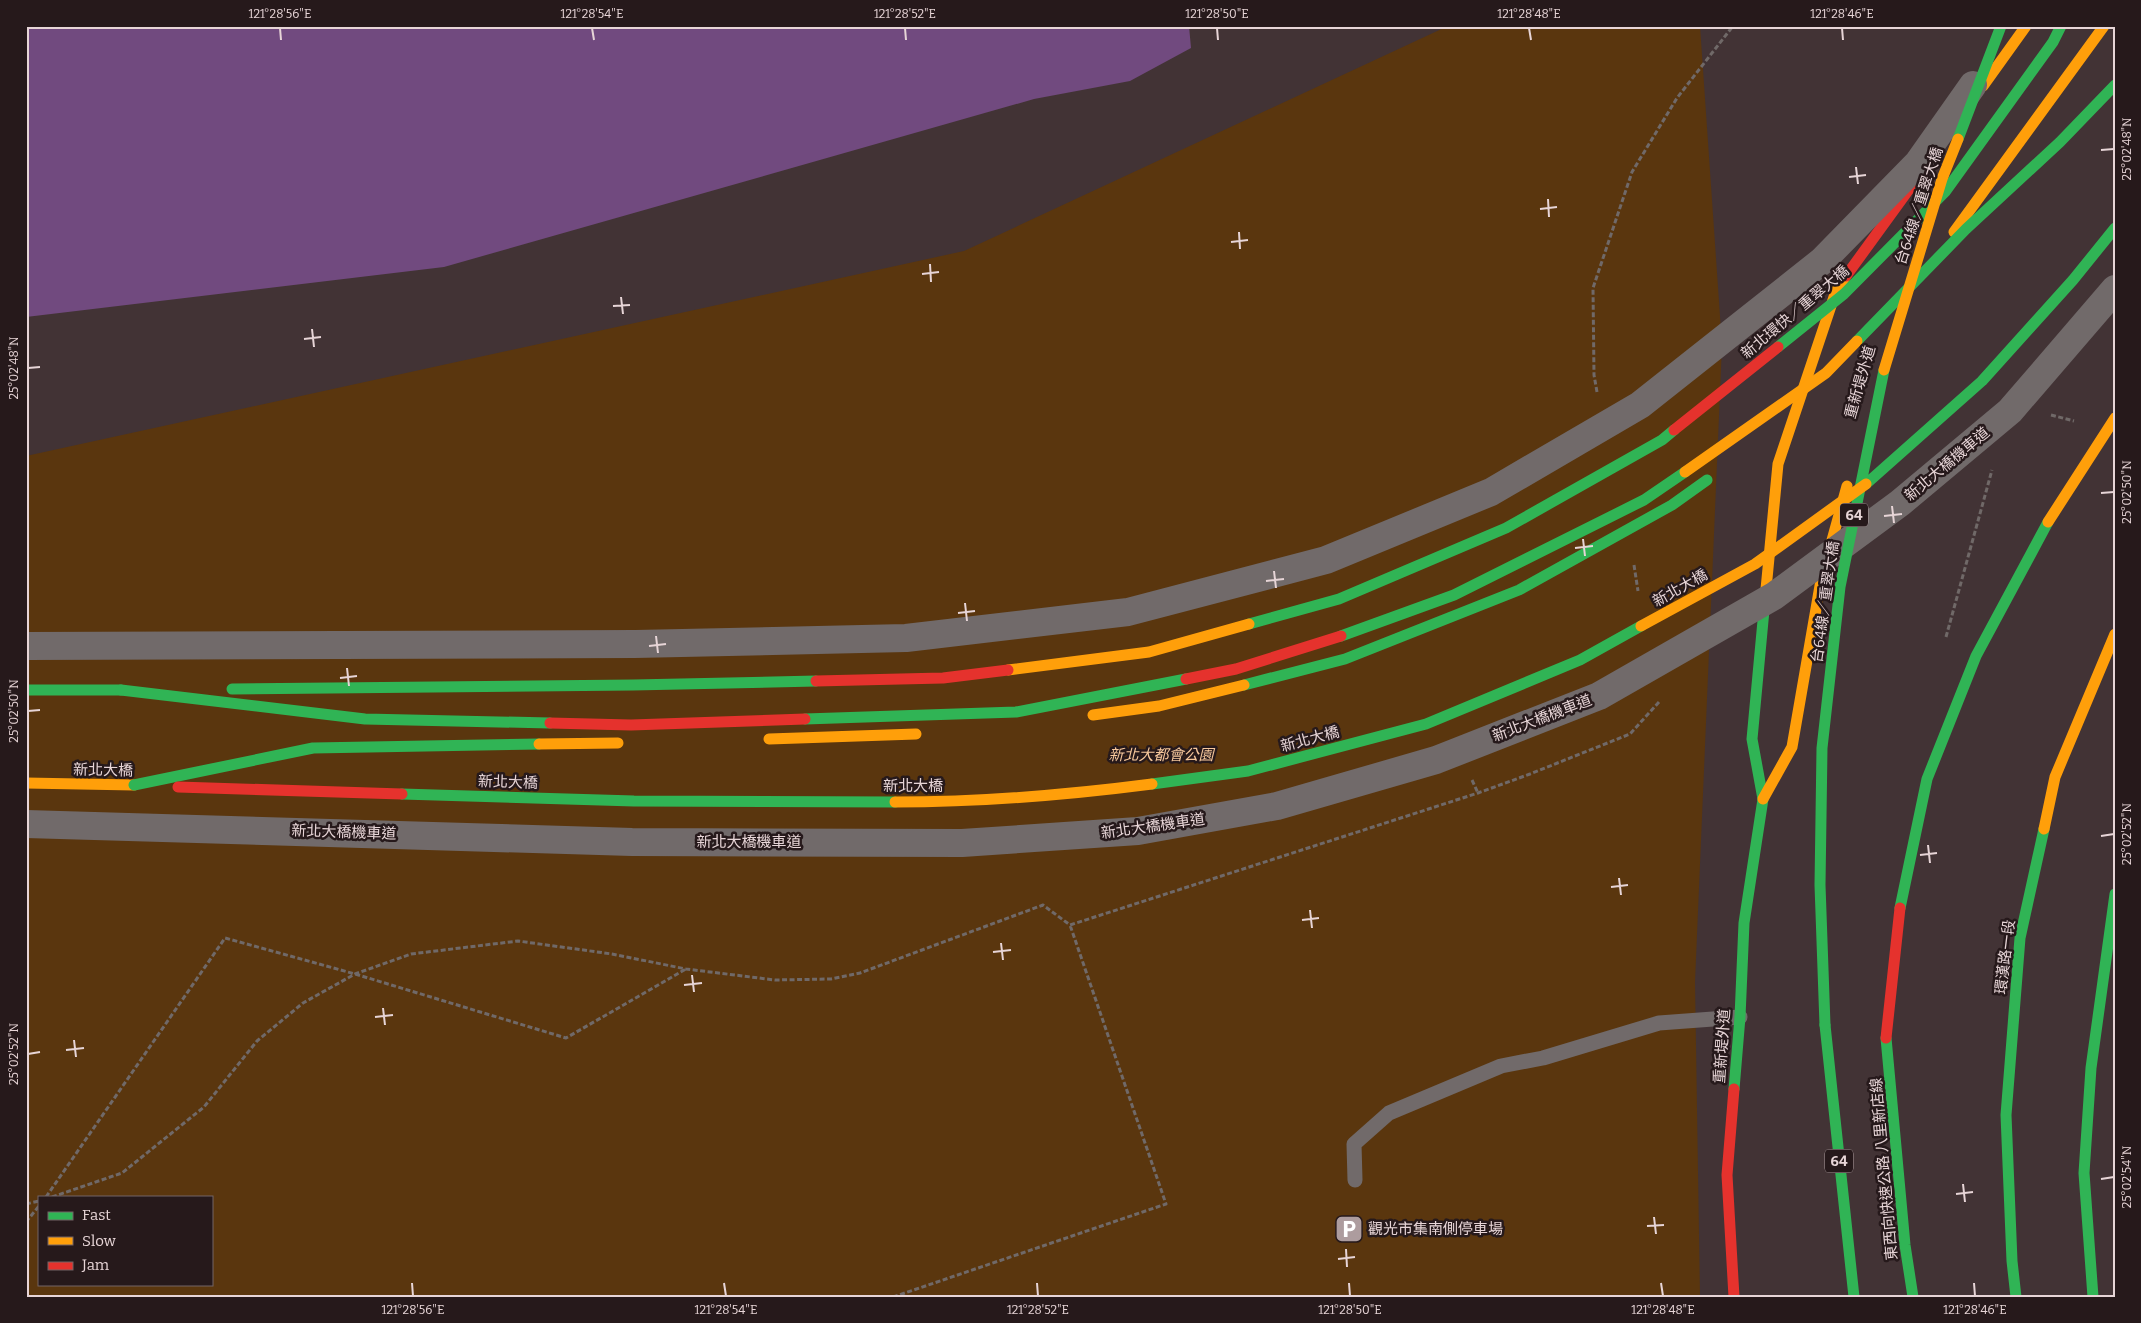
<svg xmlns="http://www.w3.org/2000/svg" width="2141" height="1323" font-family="Bitter,'Noto Sans TC',serif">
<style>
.green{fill:#5a360e;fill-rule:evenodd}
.water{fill:#714a7f}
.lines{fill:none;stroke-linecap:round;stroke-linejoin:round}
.path{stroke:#706968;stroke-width:3;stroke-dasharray:5 2.5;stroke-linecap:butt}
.lane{stroke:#716a6a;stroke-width:15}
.fast{stroke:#30b455;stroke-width:11}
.slow{stroke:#ff9f0a;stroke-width:11}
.jam{stroke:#e5322d;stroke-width:11}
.street-bridge{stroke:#716a6a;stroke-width:28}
.fast-bridge{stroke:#30b455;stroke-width:11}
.slow-bridge{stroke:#ff9f0a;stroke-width:11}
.jam-bridge{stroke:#e5322d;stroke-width:11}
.ticks{fill:none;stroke:#e7d5d7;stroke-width:2}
.labels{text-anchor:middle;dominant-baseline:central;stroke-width:5;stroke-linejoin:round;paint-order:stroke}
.shield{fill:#26191b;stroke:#ad9d9f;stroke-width:1}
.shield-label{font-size:14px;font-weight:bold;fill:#e7d5d7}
.street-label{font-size:15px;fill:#e7d5d7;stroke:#26191b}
.park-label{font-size:15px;font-style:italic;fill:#f7c89c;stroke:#26191b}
.poi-label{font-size:15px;fill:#e7d5d7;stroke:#26191b;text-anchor:start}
.neatline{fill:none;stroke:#e7d5d7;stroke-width:2}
.ticks-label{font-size:12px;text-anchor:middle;fill:#e7d5d7}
</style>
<rect width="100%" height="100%" fill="#423335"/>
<path class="green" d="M 1448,26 L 1700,26 L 1722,345 L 1695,982 L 1700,1297 L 26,1297 L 26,456 L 964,251 ZM 39,1197 L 211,1197 L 211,1284 L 39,1284 Z"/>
<path class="water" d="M 26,26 L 1189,26 L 1191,48 L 1130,81 L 1034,99 L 444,267 L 26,317 Z"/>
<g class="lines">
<path class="path" d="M 1597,392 L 1594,375 L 1593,288 L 1632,172 L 1677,98 L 1733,26
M 2051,415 L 2074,421
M 1634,565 L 1638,591
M 1946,637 L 1992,470
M 1472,780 L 1478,793
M 46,1197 L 225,938 L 355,974 L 566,1038 L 686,969
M 52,1197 L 122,1173 L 204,1107 L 257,1041 L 303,1003 L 355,974 L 411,954 L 518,941 L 612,954 L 686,969 L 775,980 L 831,979 L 860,973 L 1043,905 L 1070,925 L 1478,793 L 1530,774 L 1630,734 L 1659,702
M 26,1204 L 39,1201
M 26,1222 L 39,1206
M 893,1297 L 1166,1204 L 1070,925"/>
<path class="lane" d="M 1355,1180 L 1354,1144 L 1389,1113 L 1501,1066 L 1543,1058 L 1659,1023 L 1740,1017"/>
<path class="fast" d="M 26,690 L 121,690
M 1825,1025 L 1854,1297
M 1886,1038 L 1905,1245 L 1913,1297
M 1734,1089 L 1740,1017 L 1744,923 L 1763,799 L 1752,739 L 1764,610
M 2016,1297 L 2012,1261 L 2006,1115 L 2020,938 L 2044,829
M 2093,1297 L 2084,1173 L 2091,1068 L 2115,894"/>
<path class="slow" d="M 1983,86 L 2026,26
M 1954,232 L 2104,26
M 1764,610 L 1778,464 L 1837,288 L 1846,276
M 26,783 L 134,785
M 1763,799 L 1792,747 L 1821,580 L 1847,486
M 2044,829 L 2055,777 L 2115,634"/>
<path class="jam" d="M 1846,276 L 1923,170
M 1734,1297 L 1727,1175 L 1734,1089"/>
<path class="street-bridge" d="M 26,646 L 635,644 L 906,638 L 1128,612 L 1326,560 L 1491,492 L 1640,405 L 1822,261 L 1918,163 L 1973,85
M 26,824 L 632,842 L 962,843 L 1138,831 L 1277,806 L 1436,760 L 1599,696 L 1774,596 L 1900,503 L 2010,411 L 2115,289"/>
<path class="fast-bridge" d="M 1958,139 L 2001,26
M 1857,341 L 1966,229 L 2060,142 L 2115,85
M 1778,347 L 1844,294 L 1945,192 L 2053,42 L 2061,26
M 1866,484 L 1982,381 L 2073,280 L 2115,228
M 1249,624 L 1339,599 L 1506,528 L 1662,440 L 1674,430
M 1341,636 L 1454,595 L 1644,500 L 1685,472
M 1244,685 L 1345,659 L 1519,590 L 1672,505 L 1707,480
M 232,689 L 633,685 L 816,681
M 121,690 L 365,719 L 550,723
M 805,719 L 1016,712 L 1186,679
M 1152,784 L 1248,771 L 1426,724 L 1580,660 L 1641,626
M 134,785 L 313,748 L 539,744
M 402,794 L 634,801 L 895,802
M 1900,908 L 1927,779 L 1976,656 L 2048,522
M 1825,1025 L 1820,885 L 1822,748 L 1840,587 L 1884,370"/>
<path class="slow-bridge" d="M 1884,370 L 1942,179 L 1958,139
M 1685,472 L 1826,373 L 1857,341
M 2048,522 L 2115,418
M 1641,626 L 1755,564 L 1866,484
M 1008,670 L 1149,652 L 1249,624
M 1093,715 L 1159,706 L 1244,685
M 769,739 L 916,734
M 539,744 L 618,743
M 895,802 C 981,802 1067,795 1152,784"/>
<path class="jam-bridge" d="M 1674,430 L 1778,347
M 1186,679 L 1236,669 L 1341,636
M 816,681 L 943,678 L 1008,670
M 550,723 L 631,725 L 805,719
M 178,787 L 402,794
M 1886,1038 L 1900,908"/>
</g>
<path class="ticks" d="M 280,28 L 281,40M 592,28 L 594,40M 905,28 L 906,40M 1217,28 L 1218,40M 1529,28 L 1531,40M 1842,28 L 1843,40M 2101,150 L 2114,149M 1856,167 L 1858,184M 1849,177 L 1866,175M 1548,199 L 1549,217M 1540,209 L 1557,207M 1239,232 L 1240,249M 1231,242 L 1248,240M 930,264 L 931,282M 922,274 L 939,272M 621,297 L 623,314M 613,306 L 630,305M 312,329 L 314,347M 304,339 L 321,337M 28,368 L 40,367M 2101,493 L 2114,492M 1892,506 L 1894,523M 1884,516 L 1902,514M 1583,539 L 1585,556M 1575,548 L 1593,546M 1274,571 L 1276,588M 1266,581 L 1284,579M 965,603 L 967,621M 958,613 L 975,611M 656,636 L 658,653M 649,646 L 666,644M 347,668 L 349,686M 340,678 L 357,676M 28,711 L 40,710M 2101,836 L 2114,834M 1928,845 L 1930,863M 1920,855 L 1937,853M 1619,878 L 1621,895M 1611,887 L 1628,885M 1310,910 L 1312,928M 1302,920 L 1319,918M 1001,943 L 1003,960M 993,952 L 1011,950M 692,975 L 694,992M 684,985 L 702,983M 383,1008 L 385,1025M 375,1017 L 393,1015M 74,1040 L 76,1057M 66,1050 L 84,1048M 28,1054 L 40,1052M 2101,1179 L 2114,1177M 1963,1184 L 1965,1202M 1956,1194 L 1973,1192M 1654,1217 L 1656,1234M 1647,1226 L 1664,1225M 1346,1249 L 1347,1267M 1338,1259 L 1355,1257M 412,1283 L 413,1296M 724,1283 L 726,1296M 1037,1283 L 1038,1296M 1349,1283 L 1350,1296M 1661,1283 L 1663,1296M 1974,1283 L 1975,1296"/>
<defs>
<symbol id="parking-square" viewBox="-11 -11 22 22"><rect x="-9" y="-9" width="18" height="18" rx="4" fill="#ad9c9e" stroke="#26191b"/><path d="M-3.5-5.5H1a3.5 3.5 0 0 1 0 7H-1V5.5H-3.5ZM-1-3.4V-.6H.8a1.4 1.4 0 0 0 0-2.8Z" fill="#fff"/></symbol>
</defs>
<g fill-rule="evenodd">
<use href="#parking-square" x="1333" y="1213" width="32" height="32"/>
</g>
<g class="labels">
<g class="shield">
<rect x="1840" y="503.5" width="28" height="23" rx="4"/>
<rect x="1825" y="1149.5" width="28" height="23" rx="4"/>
</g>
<g class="shield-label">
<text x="1854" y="515">64</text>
<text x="1839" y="1161">64</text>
</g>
<g class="street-label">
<text transform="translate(1919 206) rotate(-72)">台64線／重翠大橋</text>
<text transform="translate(1795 312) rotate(-40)">新北環快／重翠大橋</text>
<text transform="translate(1860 382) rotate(-74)">重新堤外道</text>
<text transform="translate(1947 464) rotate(-40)">新北大橋機車道</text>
<text transform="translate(1680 588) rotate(-29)">新北大橋</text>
<text transform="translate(1825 602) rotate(-82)">台64線／重翠大橋</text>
<text transform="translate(1542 718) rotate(-21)">新北大橋機車道</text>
<text transform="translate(1310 739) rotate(-15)">新北大橋</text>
<text transform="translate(103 770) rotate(1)">新北大橋</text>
<text transform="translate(508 782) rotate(2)">新北大橋</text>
<text x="913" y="786">新北大橋</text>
<text transform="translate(1153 826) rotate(-8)">新北大橋機車道</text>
<text transform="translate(344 832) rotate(2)">新北大橋機車道</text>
<text x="749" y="842">新北大橋機車道</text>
<text transform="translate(2005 957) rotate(-83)">環漢路一段</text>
<text transform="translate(1722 1046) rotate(-86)">重新堤外道</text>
<text transform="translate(1884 1169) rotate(-95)">東西向快速公路 八里新店線</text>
</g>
<g class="park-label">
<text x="1161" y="755">新北大都會公園</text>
</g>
<g class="poi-label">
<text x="1368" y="1229">觀光市集南側停車場</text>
</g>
</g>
<rect width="2141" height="1323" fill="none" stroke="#26191b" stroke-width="55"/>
<rect x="38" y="1196" width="175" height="90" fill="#26191b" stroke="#736466"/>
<rect x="48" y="1212" width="25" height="8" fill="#30b455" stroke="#736466"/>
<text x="82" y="1220" font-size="15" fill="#e7d5d7">Fast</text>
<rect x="48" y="1237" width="25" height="8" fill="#ff9f0a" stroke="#736466"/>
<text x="82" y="1246" font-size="15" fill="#e7d5d7">Slow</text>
<rect x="48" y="1262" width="25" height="8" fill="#e5322d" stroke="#736466"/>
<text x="82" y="1270" font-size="15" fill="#e7d5d7">Jam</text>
<rect x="28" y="28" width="2086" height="1268" class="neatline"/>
<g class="ticks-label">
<text x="280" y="18">121°28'56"E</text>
<text x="592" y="18">121°28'54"E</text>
<text x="905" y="18">121°28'52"E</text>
<text x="1217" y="18">121°28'50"E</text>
<text x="1529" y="18">121°28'48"E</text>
<text x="1842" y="18">121°28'46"E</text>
<text transform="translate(2127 149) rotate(-90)" y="4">25°02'48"N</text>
<text transform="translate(14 368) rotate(-90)" y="4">25°02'48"N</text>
<text transform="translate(2127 492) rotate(-90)" y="4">25°02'50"N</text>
<text transform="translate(14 711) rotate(-90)" y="4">25°02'50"N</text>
<text transform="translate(2127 834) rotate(-90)" y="4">25°02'52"N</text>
<text transform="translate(14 1054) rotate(-90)" y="4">25°02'52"N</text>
<text transform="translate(2127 1177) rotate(-90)" y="4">25°02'54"N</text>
<text x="413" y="1314">121°28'56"E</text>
<text x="726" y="1314">121°28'54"E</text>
<text x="1038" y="1314">121°28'52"E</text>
<text x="1350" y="1314">121°28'50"E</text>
<text x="1663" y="1314">121°28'48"E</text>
<text x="1975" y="1314">121°28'46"E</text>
</g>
</svg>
